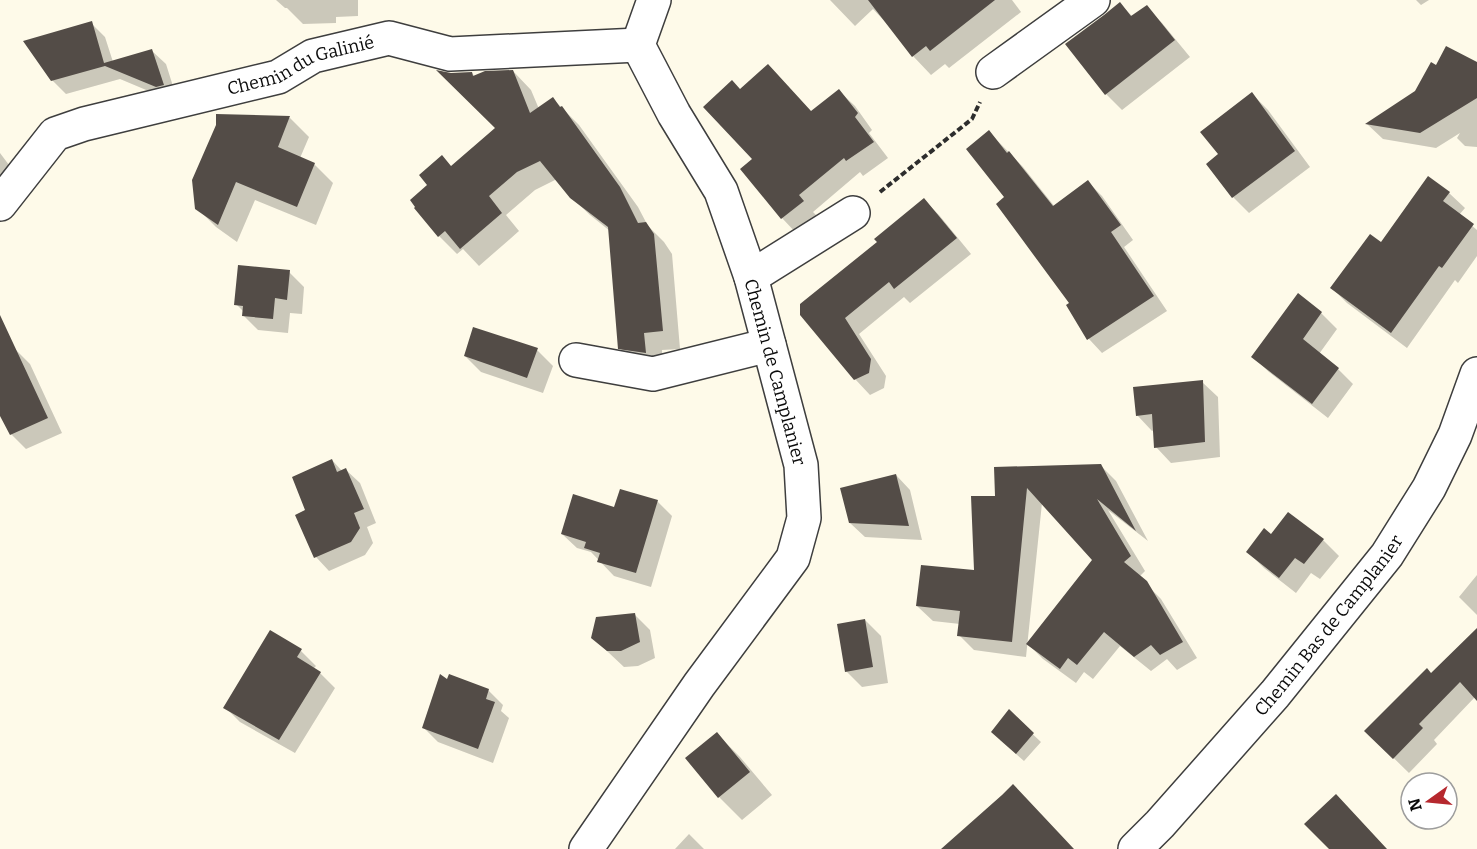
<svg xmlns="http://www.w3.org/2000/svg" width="1477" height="849" font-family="Bitter,serif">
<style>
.shadow{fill:#0003}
.building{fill:#534c47}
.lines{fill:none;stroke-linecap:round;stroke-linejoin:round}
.minor-casing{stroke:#3e3e3e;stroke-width:36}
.path{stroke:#2d2d2d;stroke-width:4;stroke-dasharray:6 3;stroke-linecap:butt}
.minor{stroke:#fff;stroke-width:33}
.labels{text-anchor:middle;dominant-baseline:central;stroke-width:6;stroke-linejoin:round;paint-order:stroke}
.street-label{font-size:18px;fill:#0b0b0b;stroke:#fff}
</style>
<rect width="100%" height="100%" fill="#fefae9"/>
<path class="shadow" d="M 276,0 L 358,0 L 358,16 L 336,17 L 336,23 L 303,24 L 287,8 L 285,8 Z
M 830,0 L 1012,0 L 1021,12 L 949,68 L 945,64 L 931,75 L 913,56 L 890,27 L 873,9 L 855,26 Z
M 1416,0 L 1429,0 L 1421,5 Z
M 1120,4 L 1133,17 L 1146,7 L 1162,23 L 1190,57 L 1122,110 L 1106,94 L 1067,44 Z
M 91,23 L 105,37 L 113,62 L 152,51 L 166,64 L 177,99 L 170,100 L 120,79 L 66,94 L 52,80 Z
M 1477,64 L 1477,147 L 1465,146 L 1457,138 L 1460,133 L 1436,148 L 1383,139 L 1367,124 L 1416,92 L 1436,67 Z
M 513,71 L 531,90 L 539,109 L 553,99 L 579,125 L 638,207 L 648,226 L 664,242 L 672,254 L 680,349 L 662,350 L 663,370 L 638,366 L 620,348 L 610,231 L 590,215 L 571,197 L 557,179 L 535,190 L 506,215 L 519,231 L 479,266 L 463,249 L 457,254 L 439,236 L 452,167 L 497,129 L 450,74 L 472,73 L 475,77 Z
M 740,91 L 812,112 L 839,91 L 855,106 L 872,130 L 869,133 L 888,158 L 863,176 L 860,172 L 813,212 L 818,217 L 797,234 L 782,218 L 754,159 Z
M 1252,94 L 1268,110 L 1310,167 L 1249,213 L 1233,197 L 1220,155 Z
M 217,115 L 290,118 L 309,137 L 300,158 L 314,164 L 333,183 L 316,225 L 255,200 L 237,242 L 216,227 L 197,208 L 217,125 Z
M 989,132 L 1023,167 L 1055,207 L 1088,182 L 1102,196 L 1133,240 L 1124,247 L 1167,311 L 1102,353 L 1089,339 L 1071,303 L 1006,197 Z
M 0,153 L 12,169 L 0,178 Z
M 1449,193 L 1465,208 L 1459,215 L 1477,230 L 1477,256 L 1458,283 L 1455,280 L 1407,348 L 1347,303 L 1332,288 L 1381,244 Z
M 924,200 L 939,215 L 971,254 L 910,303 L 904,297 L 859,334 L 886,376 L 884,388 L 870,395 L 855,379 L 801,315 Z
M 289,272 L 304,287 L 302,314 L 290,313 L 288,333 L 258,330 L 243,315 L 244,312 L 236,304 Z
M 1298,295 L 1321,313 L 1337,329 L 1319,354 L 1338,369 L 1353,384 L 1328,418 L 1269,372 L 1253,357 Z
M 15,349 L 30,364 L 62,433 L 26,449 L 11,434 L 0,412 L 0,356 Z
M 537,350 L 553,366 L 543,393 L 481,372 L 465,356 Z
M 1202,382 L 1218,397 L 1220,457 L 1171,463 L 1156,447 L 1154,430 L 1152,431 L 1137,415 Z
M 332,460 L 342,471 L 346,470 L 360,483 L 376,523 L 367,527 L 373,543 L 365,555 L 329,571 L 316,557 L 307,511 Z
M 1100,465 L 1116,481 L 1148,541 L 1108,510 L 1145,571 L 1139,577 L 1161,599 L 1197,658 L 1177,670 L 1167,659 L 1151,671 L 1120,646 L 1093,679 L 1084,672 L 1076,683 L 1043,659 L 1028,644 L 1094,560 L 1042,503 L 1026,657 L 974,650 L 959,635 L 960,624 L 933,621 L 917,606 L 976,572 L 996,497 Z
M 896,475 L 910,490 L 922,540 L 865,537 L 850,523 Z
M 657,501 L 672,516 L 651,587 L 614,576 L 591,552 L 577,548 L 562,534 L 615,508 Z
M 1271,536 L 1323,540 L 1339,556 L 1320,579 L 1311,573 L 1296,593 L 1264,568 L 1248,552 Z
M 1477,575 L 1477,615 L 1459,597 Z
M 634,614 L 650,630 L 655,658 L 638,666 L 624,667 L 593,638 Z
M 865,620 L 881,636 L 888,683 L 862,687 L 846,671 Z
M 1477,630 L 1477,699 L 1475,697 L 1434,740 L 1437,744 L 1409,773 L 1366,731 L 1432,675 Z
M 301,651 L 316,666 L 313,669 L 320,673 L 335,688 L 295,753 L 240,722 L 225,707 Z
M 448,681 L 488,690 L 503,705 L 501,711 L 509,718 L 493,763 L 438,742 L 423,727 Z
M 1009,712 L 1041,742 L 1024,761 L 1000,740 Z
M 717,734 L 740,757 L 772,795 L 742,820 L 719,797 L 687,759 Z
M 689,834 L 704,849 L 675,849 Z"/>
<path class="building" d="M 868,0 L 995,0 L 930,51 L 926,46 L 912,57 Z
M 1120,2 L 1131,16 L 1147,5 L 1175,40 L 1105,95 L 1065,44 L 1104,15 Z
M 92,21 L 104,63 L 152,49 L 164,85 L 156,87 L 105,66 L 51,81 L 23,41 Z
M 1446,46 L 1477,62 L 1477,98 L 1420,133 L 1365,124 L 1415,91 L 1431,62 L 1436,65 Z
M 768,64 L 811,111 L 839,89 L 858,113 L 855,117 L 874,142 L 846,161 L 844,158 L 799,195 L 804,201 L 781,219 L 740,169 L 752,159 L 703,107 L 732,80 L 740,89 Z
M 436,70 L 451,73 L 472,72 L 473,76 L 485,71 L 513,70 L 530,113 L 553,97 L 560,107 L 562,106 L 620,187 L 638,223 L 646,222 L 654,234 L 663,331 L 644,333 L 646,353 L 618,349 L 608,227 L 570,198 L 540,161 L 517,172 L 489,196 L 502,213 L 460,249 L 445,231 L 438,237 L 414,208 L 415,207 L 410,200 L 427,185 L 419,175 L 442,155 L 451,166 L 495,128 Z
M 1252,92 L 1295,151 L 1232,198 L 1206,164 L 1218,154 L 1200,132 Z
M 216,114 L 290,116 L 278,147 L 315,163 L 297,207 L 236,182 L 218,225 L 195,209 L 192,180 L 216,125 Z
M 989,130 L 1007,153 L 1009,151 L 1053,206 L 1088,180 L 1121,225 L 1111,232 L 1154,296 L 1087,340 L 1066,305 L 1069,303 L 996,204 L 1004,197 L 966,149 Z
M 1428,176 L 1450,192 L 1443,201 L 1474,224 L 1442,268 L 1439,266 L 1391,333 L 1330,288 L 1370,234 L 1381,242 Z
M 924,198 L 957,238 L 894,289 L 889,282 L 845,318 L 871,359 L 869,373 L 854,380 L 800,315 L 800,304 L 877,242 L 874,239 Z
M 238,265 L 290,270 L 287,300 L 275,298 L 273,319 L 242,316 L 243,306 L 234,305 Z
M 1298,293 L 1322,312 L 1303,339 L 1339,368 L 1312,404 L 1251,357 Z
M 0,315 L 48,418 L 10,435 L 0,416 Z
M 473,327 L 538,348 L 527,378 L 464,356 Z
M 1203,380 L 1205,442 L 1154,448 L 1152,414 L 1136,416 L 1133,387 Z
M 332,459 L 337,472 L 346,468 L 364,509 L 354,513 L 360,528 L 351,542 L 314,558 L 295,515 L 305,510 L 292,477 Z
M 1101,464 L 1136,531 L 1097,499 L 1131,556 L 1124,562 L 1147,581 L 1183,642 L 1160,655 L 1151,645 L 1134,657 L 1104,632 L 1077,665 L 1068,658 L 1060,669 L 1026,644 L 1092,560 L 1027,488 L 1012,642 L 957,636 L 960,611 L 916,606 L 921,565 L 974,570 L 971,496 L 995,496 L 994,467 Z
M 896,474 L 909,526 L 849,523 L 840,488 Z
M 620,489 L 658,500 L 636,573 L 597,562 L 600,553 L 584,548 L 586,542 L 561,534 L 573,494 L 614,507 Z
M 1288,512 L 1324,539 L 1304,564 L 1295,558 L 1279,578 L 1246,552 L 1264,528 L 1271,534 Z
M 635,613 L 640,642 L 621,651 L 607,651 L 591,638 L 596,617 Z
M 865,619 L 873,667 L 845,672 L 837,624 Z
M 1477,628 L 1477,701 L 1460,682 L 1419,724 L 1423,728 L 1393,759 L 1364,731 L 1427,668 L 1431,673 Z
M 270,630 L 302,649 L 297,657 L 321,672 L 279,740 L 223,708 Z
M 440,674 L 447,679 L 449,674 L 489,689 L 486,699 L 495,702 L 478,749 L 422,728 Z
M 1009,709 L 1034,733 L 1016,754 L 991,732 Z
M 717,732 L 750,772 L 718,798 L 685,758 Z
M 1013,784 L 1074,849 L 941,849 L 1002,795 Z
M 1336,794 L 1387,849 L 1329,849 L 1304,824 Z"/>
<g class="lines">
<defs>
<g id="minor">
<path d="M 993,72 L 1093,0"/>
<path id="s1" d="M 0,204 L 55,134 L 84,124 L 278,77 L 313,56 L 389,38 L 450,54 L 638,45"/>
<path d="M 751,277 L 853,213"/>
<path d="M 576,360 L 653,374 L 769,345"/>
<path d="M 586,849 L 699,685 L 793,558 L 804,518 L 801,465 L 751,277 L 721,191 L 674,114 L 638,45 L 654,0"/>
<path id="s2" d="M 1135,849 L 1160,824 L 1275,694 L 1387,555 L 1429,488 L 1455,435 L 1477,374"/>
</g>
</defs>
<use href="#minor" class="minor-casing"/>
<path class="path" d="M 880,192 L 972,119 L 980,102"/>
<use href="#minor" class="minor"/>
</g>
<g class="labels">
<g class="street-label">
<text stroke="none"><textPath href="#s1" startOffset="345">Chemin du Galinié</textPath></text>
<text transform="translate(775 372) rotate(75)">Chemin de Camplanier</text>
<text stroke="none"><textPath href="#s2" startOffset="296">Chemin Bas de Camplanier</textPath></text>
</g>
</g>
<g transform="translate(1429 801) rotate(255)"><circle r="28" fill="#ffffff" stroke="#9d9d9d" stroke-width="1.5"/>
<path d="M0-4.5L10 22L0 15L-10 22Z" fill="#b6282e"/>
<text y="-9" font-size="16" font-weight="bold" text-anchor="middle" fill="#0b0b0b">N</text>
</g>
</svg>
